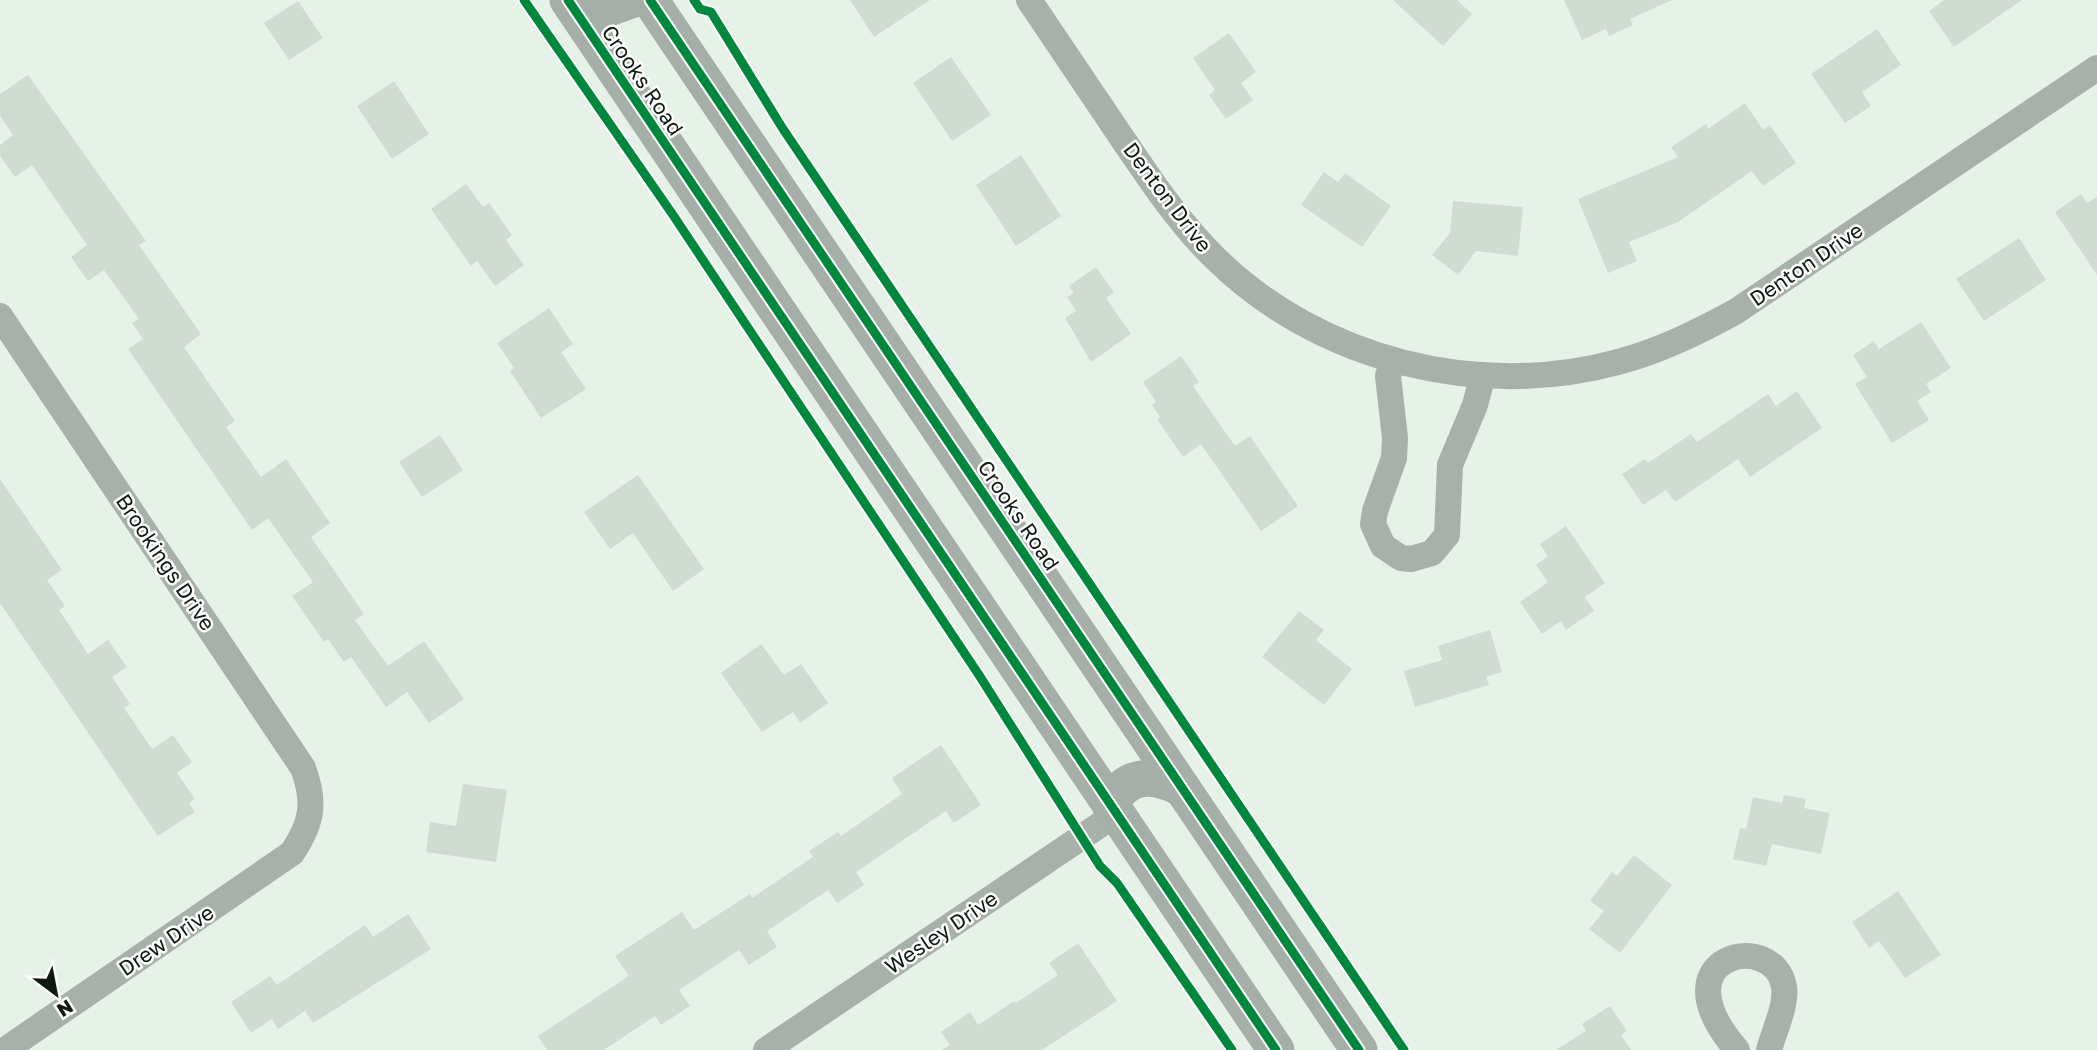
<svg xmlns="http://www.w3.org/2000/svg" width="2097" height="1050" font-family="'Golos Text',sans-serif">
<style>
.building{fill:#d0dbd2}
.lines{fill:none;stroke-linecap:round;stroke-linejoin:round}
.street{stroke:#a7b0a9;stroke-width:26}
.secondary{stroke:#a5afa7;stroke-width:37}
.cycleway-casing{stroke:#fefefe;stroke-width:13}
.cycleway{stroke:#00873e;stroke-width:9}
.labels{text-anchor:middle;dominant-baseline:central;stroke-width:5;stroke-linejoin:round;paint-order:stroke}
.street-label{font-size:21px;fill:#0f1811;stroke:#fefefe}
</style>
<rect width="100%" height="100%" fill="#e6f2e8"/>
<path class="building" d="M 850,0 L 930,0 L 874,37 Z
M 1393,0 L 1457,0 L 1472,14 L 1443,46 Z
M 1564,0 L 1672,0 L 1630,19 L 1633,25 L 1609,36 L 1606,29 L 1582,40 Z
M 1944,0 L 2022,0 L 1954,47 L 1929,11 Z
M 298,1 L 323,38 L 289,60 L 264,23 Z
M 1877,29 L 1901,65 L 1862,92 L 1871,106 L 1845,123 L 1811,74 Z
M 1229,33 L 1256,72 L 1241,83 L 1253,100 L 1226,119 L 1209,95 L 1215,90 L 1193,58 Z
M 951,57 L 991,115 L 952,141 L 913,83 Z
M 28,75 L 146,241 L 139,245 L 201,334 L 184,347 L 235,421 L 226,427 L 261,477 L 286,459 L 330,523 L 311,537 L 364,614 L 355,620 L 388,666 L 424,641 L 464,699 L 429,723 L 407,692 L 386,707 L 351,657 L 344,662 L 328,639 L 324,642 L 292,596 L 313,582 L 268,518 L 252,530 L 128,349 L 143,339 L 132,323 L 139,319 L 104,270 L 88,281 L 71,257 L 87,245 L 32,165 L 15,177 L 0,156 L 0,145 L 13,135 L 0,116 L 0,94 Z
M 394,81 L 429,134 L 392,159 L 357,106 Z
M 1745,103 L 1763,130 L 1770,125 L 1796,163 L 1763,186 L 1752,171 L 1678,222 L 1629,242 L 1637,261 L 1608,273 L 1578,199 L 1678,157 L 1671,147 L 1706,124 L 1708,129 Z
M 1021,155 L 1061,216 L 1016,246 L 976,185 Z
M 1324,172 L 1338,182 L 1345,173 L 1391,206 L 1362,247 L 1301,205 Z
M 466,184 L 483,207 L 489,203 L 512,235 L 506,240 L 524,265 L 495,286 L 477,261 L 471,266 L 431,209 Z
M 2081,194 L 2087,203 L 2097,197 L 2097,275 L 2055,212 Z
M 1453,201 L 1523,207 L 1518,256 L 1476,251 L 1458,275 L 1432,255 L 1450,233 Z
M 2019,238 L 2046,280 L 1984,321 L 1956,279 Z
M 1096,267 L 1114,292 L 1106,298 L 1131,334 L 1091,362 L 1065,318 L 1076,311 L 1067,297 L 1074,293 L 1069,286 Z
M 549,308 L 573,344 L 561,352 L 586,389 L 541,418 L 510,371 L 514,368 L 497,343 Z
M 1921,322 L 1951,368 L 1926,384 L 1931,392 L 1917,401 L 1929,420 L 1892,443 L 1855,384 L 1867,377 L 1853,355 L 1874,341 L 1879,349 Z
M 1181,356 L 1199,382 L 1193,386 L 1235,446 L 1250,436 L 1298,506 L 1261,531 L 1201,444 L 1183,457 L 1157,419 L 1160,417 L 1152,405 L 1156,402 L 1143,382 Z
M 1797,391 L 1822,428 L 1750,477 L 1738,459 L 1675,502 L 1666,490 L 1643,505 L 1622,474 L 1645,459 L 1648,463 L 1691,434 L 1697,442 L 1768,394 L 1776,406 Z
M 440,435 L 463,470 L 422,497 L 399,462 Z
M 638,475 L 704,569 L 673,591 L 633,533 L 610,549 L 584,512 Z
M 0,479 L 62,570 L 47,580 L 65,606 L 59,610 L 88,654 L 108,640 L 127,667 L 112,677 L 130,704 L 124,708 L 152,749 L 173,735 L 192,762 L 177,773 L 195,799 L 189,803 L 195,812 L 158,836 L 0,603 Z
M 1566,526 L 1605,583 L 1585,597 L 1594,611 L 1566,630 L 1561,621 L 1542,634 L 1520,602 L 1548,582 L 1536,565 L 1548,556 L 1540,544 Z
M 1299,611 L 1324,630 L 1316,640 L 1352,669 L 1324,705 L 1262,657 Z
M 1490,630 L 1502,672 L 1486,677 L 1489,685 L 1415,707 L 1404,671 L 1442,660 L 1438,646 Z
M 761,644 L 784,675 L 801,664 L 828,703 L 800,723 L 793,712 L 762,732 L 721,673 Z
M 941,745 L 981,805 L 954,823 L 946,811 L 856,872 L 864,885 L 837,903 L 828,890 L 767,931 L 777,947 L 749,965 L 739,950 L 679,990 L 690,1006 L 661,1025 L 655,1016 L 604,1050 L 547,1050 L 538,1036 L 629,976 L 615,956 L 682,912 L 694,930 L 750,894 L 752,898 L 813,857 L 809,851 L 838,832 L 841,836 L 902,794 L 892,778 Z
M 463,784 L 507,790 L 496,862 L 426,852 L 430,822 L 456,826 Z
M 1784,795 L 1806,799 L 1804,808 L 1830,813 L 1821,854 L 1772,844 L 1766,866 L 1733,859 L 1740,828 L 1746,829 L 1753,797 L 1782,803 Z
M 1634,855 L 1672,885 L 1620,953 L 1589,929 L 1604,911 L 1590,901 L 1612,872 L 1617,876 Z
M 1898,891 L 1941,955 L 1905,978 L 1879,941 L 1869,948 L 1852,922 Z
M 408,914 L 431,949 L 313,1023 L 305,1011 L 278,1029 L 272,1019 L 251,1033 L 231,1002 L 270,976 L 277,985 L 365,925 L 373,937 Z
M 1078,943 L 1117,1001 L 1042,1050 L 942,1050 L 950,1045 L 941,1032 L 970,1012 L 978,1025 L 1014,1001 L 1016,1003 L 1058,975 L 1049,963 Z
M 1610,1006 L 1627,1031 L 1621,1035 L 1631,1050 L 1556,1050 L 1586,1031 L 1582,1024 Z"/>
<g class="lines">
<path class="street" d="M 1029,0 C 1061,47 1092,94 1124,141 C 1152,182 1179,223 1215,258 C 1318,360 1479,400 1618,362 C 1660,351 1698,332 1735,312 L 2097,68
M 0,316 L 303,768 C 316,803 312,823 292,853 L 5,1050
M 1393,360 L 1388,376 L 1395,438 L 1394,458 L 1375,511 L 1373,524 L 1383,546 L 1401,558 L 1411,559 L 1432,553 L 1447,535 L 1450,465 L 1475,405 L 1483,375
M 766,1050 L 1116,814
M 1737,1050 C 1654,954 1775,929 1784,987 C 1787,1005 1774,1031 1769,1050"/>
<path class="secondary" d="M 568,0 L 1276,1050
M 650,0 L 1359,1050
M 573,7 L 600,11 L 631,0
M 1110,805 C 1126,773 1153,773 1181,788"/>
<defs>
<path id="cycleway" d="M 524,0 L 673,215 L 979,675 L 1100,866 L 1117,883 L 1232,1050
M 568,0 L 1276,1050
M 650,0 L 1359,1050
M 694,0 L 700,9 L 711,12 L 783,129 L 1404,1050"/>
</defs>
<use href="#cycleway" class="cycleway-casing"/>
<use href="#cycleway" class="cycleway"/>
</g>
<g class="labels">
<g class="street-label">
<text transform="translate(643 80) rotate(56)">Crooks Road</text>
<text transform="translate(1168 197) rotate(53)">Denton Drive</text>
<text transform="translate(1806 264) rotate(-34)">Denton Drive</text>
<text transform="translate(1019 515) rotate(56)">Crooks Road</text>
<text transform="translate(166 562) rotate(56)">Brookings Drive</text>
<text transform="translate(941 932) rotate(-34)">Wesley Drive</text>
<text transform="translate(166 940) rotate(-34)">Drew Drive</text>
</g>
</g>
<g transform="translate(56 994) rotate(148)" stroke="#fefefe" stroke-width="5" paint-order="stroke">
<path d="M0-5L12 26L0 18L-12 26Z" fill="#0f1811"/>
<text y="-10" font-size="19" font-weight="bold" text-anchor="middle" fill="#0f1811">N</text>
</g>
</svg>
